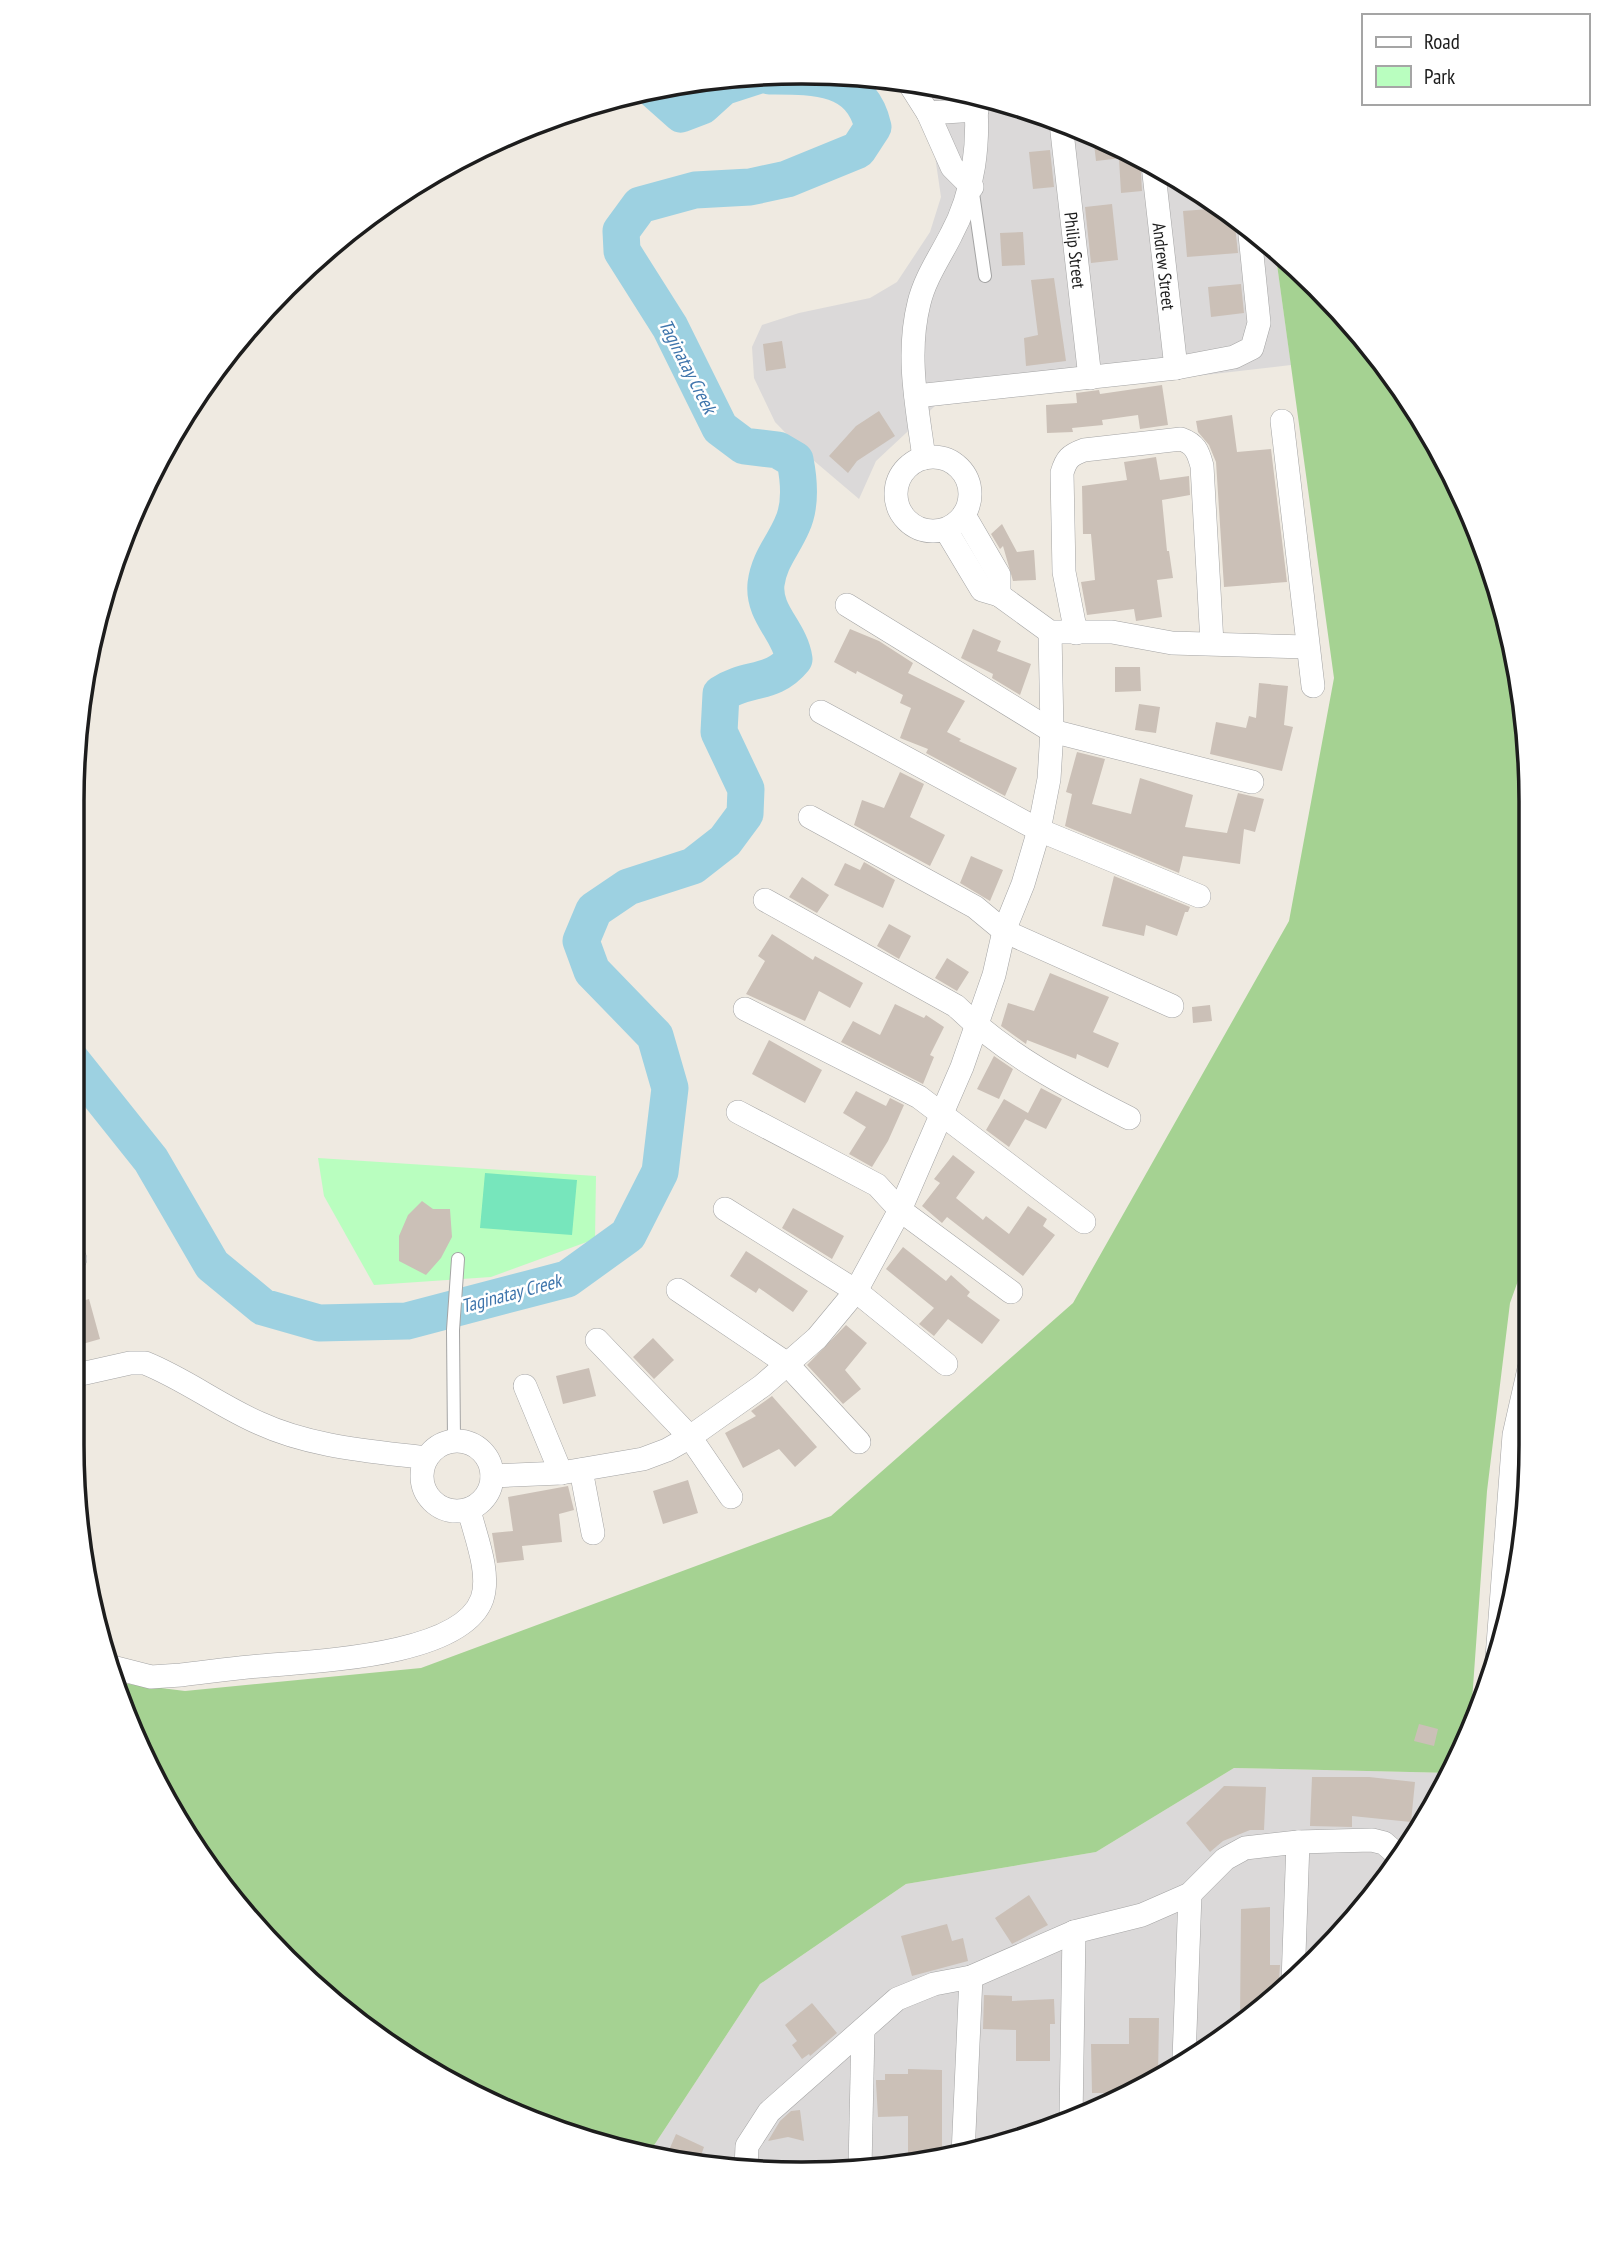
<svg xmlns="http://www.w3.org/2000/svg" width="1603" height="2246" font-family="'PT Sans Narrow',sans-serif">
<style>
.residential{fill:#dbd9d9}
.forest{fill:#a5d292}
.park{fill:#b9febf}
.pitch{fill:#77e6bc}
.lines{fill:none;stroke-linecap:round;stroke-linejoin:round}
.river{stroke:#9dd1e1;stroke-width:37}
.building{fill:#cbc0b7}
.service-casing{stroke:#a4a4a4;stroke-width:14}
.minor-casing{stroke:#a4a4a4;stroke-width:24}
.service{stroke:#fff;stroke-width:12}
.minor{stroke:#fff;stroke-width:23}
.labels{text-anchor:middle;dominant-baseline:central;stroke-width:5;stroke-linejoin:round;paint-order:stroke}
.street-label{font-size:18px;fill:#1d1d1d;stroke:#fff}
.water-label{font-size:19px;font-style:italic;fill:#3f75ac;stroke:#fff}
.rim{fill:none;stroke:#1d1d1d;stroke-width:3.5}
</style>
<rect width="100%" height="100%" fill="#efeae1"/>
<path class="residential" d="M 893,80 L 990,97 L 1124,147 L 1245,222 L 1275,250 L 1291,365 L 935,406 L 876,461 L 859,499 L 806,454 L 775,422 L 754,378 L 752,347 L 762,325 L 799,313 L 870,298 L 897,282 L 930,232 L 941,197 L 935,156 L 924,125 Z
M 1234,1768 L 1453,1773 L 1381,1888 L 1283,1993 L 1124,2099 L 991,2149 L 897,2168 L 706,2168 L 649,2153 L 760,1984 L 906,1884 L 1096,1852 Z"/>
<path class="forest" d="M 1275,250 L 1350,320 L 1456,479 L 1506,612 L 1525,706 L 1528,1253 L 1510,1303 L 1487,1491 L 1470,1729 L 1453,1773 L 1234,1768 L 1096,1852 L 906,1884 L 760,1984 L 649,2153 L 522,2119 L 396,2051 L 321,1993 L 195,1850 L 127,1724 L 113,1682 L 185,1691 L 421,1668 L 831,1516 L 1073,1303 L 1289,921 L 1334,678 Z"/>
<path class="park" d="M 318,1158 L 596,1176 L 595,1239 L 491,1277 L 374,1285 L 324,1196 Z"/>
<path class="pitch" d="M 485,1173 L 577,1180 L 572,1235 L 480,1228 Z"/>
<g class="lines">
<path class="river" d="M 654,90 L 681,114 L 702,106 L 723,87 L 757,76
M 72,1061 L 151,1160 L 212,1265 L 263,1307 L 319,1323 L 407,1321 L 567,1279 L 628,1235 L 660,1172 L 670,1088 L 655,1036 L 592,971 L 581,941 L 594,910 L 628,887 L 693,866 L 725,841 L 745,814 L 746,789 L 719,732 L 721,694 C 748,676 772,686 794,659 C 790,631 763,614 766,584 C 769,560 783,546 792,525 C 801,506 799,480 795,460 L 778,450 L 744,446 L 720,428 L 670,327 L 622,251 L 621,231 L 640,205 L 695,190 L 750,187 L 787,179 L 858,150 L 873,127 C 861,74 812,76 769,76"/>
</g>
<path class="building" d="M 1093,135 L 1124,147 L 1139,156 L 1096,161 Z
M 1050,150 L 1054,187 L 1033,189 L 1029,152 Z
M 1140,157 L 1142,191 L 1121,193 L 1119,159 Z
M 1112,204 L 1118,260 L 1091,263 L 1085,207 Z
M 1222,208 L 1238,217 L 1235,226 L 1238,253 L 1187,257 L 1183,211 Z
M 1023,232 L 1025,265 L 1002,266 L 1000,233 Z
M 1054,278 L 1066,361 L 1026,366 L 1024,338 L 1038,335 L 1031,280 Z
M 1241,284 L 1244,313 L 1211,317 L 1208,287 Z
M 782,341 L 786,368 L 766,371 L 763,344 Z
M 1162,385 L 1168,425 L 1140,429 L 1138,415 L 1102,420 L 1103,425 L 1072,428 L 1073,432 L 1047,433 L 1046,405 L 1077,403 L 1076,393 L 1099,390 L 1100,394 Z
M 879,411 L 895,436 L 857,461 L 848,473 L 829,456 L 856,426 Z
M 1232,415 L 1237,452 L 1271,449 L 1287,582 L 1224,587 L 1216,462 L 1209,445 L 1198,432 L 1196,421 Z
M 1156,457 L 1160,480 L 1189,476 L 1190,495 L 1162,500 L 1167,551 L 1169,551 L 1173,578 L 1157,580 L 1162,617 L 1136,621 L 1134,609 L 1087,615 L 1081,582 L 1095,580 L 1091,534 L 1083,534 L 1082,486 L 1127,480 L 1124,462 Z
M 1002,524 L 1017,552 L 1034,550 L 1036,580 L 1013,581 L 1003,546 L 1000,549 L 991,534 Z
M 850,629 L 879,641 L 913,663 L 908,673 L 965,701 L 947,732 L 961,739 L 959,741 L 1017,768 L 1005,796 L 926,753 L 928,749 L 900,738 L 911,708 L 900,703 L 903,695 L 857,671 L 856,674 L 834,662 Z
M 973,629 L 1001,641 L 997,651 L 1031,664 L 1020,695 L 992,678 L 993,674 L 961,658 Z
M 1115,667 L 1140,667 L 1141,691 L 1115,692 Z
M 1259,683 L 1288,686 L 1284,725 L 1293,727 L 1282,771 L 1210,754 L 1216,722 L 1246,728 L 1249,716 L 1256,718 Z
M 1139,704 L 1160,707 L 1156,733 L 1135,730 Z
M 1077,752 L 1105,759 L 1092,804 L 1131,814 L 1140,778 L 1193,795 L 1185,827 L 1227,833 L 1238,793 L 1264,799 L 1255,832 L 1244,829 L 1240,864 L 1183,856 L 1179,873 L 1065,826 L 1072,794 L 1066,792 Z
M 900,772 L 924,784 L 910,817 L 945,835 L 930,866 L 854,825 L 862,800 L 884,808 Z
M 971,856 L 1003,870 L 990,901 L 960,883 Z
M 864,862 L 895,880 L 883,908 L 834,885 L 845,863 L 860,870 Z
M 1114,876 L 1190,907 L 1188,912 L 1185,912 L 1177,936 L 1146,925 L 1144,936 L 1102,926 Z
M 802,877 L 829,895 L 817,913 L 789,897 Z
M 889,924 L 911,936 L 899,959 L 877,946 Z
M 772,934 L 813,960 L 815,956 L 863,983 L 850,1008 L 819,991 L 805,1021 L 746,994 L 765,961 L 758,956 Z
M 947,958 L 969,972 L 957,991 L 935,978 Z
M 1050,973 L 1109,997 L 1093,1032 L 1119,1043 L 1108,1068 L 1077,1054 L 1076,1059 L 1027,1040 L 1026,1044 L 1001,1026 L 1008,1003 L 1034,1011 Z
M 895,1004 L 924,1018 L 926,1015 L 944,1027 L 930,1055 L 934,1057 L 923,1084 L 841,1042 L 853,1021 L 880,1035 Z
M 1210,1005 L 1212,1021 L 1193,1023 L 1192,1007 Z
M 769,1040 L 822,1070 L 805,1103 L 752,1074 Z
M 994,1056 L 1013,1069 L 999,1099 L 977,1089 Z
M 1041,1088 L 1062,1099 L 1046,1129 L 1025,1119 L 1027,1116 L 1009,1147 L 986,1130 L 1004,1099 L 1028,1113 Z
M 856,1091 L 886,1106 L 890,1098 L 904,1105 L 888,1141 L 872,1167 L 849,1154 L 866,1127 L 843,1113 Z
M 953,1155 L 975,1172 L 956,1198 L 983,1220 L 986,1216 L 1009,1234 L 1028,1206 L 1047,1219 L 1043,1226 L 1055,1235 L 1023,1276 L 947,1217 L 942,1223 L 922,1206 L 940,1183 L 934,1179 Z
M 422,1201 L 433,1209 L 450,1209 L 452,1237 L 441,1258 L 426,1275 L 399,1261 L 399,1236 L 408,1215 Z
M 793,1208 L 844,1236 L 832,1259 L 782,1228 Z
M 903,1247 L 946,1281 L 951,1275 L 970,1292 L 967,1296 L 1000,1320 L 982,1344 L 948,1319 L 934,1336 L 919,1324 L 934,1308 L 886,1269 Z
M 746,1251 L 808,1291 L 793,1312 L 759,1288 L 756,1293 L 730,1276 Z
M 89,1299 L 100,1339 L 72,1347 L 72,1304 Z
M 846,1325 L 867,1343 L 845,1370 L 861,1389 L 843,1404 L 807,1365 Z
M 653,1338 L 674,1360 L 654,1379 L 633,1357 Z
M 589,1368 L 596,1396 L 563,1404 L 556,1376 Z
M 772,1396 L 817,1447 L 795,1467 L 779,1449 L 743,1468 L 725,1433 L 756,1416 L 751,1411 Z
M 688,1480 L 698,1513 L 663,1524 L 653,1491 Z
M 568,1486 L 574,1510 L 559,1514 L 562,1542 L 522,1546 L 524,1560 L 497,1563 L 492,1533 L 513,1531 L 508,1497 Z
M 1419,1724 L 1438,1729 L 1434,1746 L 1414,1741 Z
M 1312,1777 L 1369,1777 L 1415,1782 L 1411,1822 L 1352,1816 L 1352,1827 L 1310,1826 Z
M 1224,1786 L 1266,1787 L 1264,1830 L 1250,1830 L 1223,1841 L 1210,1852 L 1186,1823 Z
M 1029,1895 L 1048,1925 L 1012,1944 L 995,1918 Z
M 1270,1907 L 1270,1965 L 1280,1965 L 1279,1982 L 1284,1992 L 1240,2021 L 1241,1909 Z
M 947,1924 L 952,1941 L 963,1938 L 968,1961 L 912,1976 L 901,1936 Z
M 984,1995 L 1012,1996 L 1012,2001 L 1054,1999 L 1055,2024 L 1050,2024 L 1050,2061 L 1016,2061 L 1016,2030 L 983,2029 Z
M 812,2003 L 837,2033 L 810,2056 L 809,2054 L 802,2059 L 792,2045 L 797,2041 L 785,2025 Z
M 1129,2018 L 1159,2018 L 1158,2076 L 1134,2093 L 1092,2093 L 1091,2044 L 1129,2044 Z
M 908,2069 L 942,2070 L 942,2159 L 908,2166 L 908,2116 L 878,2117 L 876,2083 L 876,2080 L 885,2080 L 885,2074 L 908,2074 Z
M 800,2110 L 804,2141 L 788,2137 L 768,2141 L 780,2121 L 791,2111 Z
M 676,2134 L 704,2147 L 699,2161 L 685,2162 L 666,2157 Z"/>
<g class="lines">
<defs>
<path id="service" d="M 973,193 L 985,276
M 454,1441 L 453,1330 L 458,1259"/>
<g id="minor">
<path d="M 909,83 L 928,113 L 952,167 L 972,187"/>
<path d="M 928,113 L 977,110"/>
<path id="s1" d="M 1061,123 L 1090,378"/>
<path id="s2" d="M 1153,165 L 1176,368"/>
<path d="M 916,396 L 1176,368 L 1234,357 L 1252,348 L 1259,323 L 1249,225"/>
<path d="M 1282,421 L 1313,686"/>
<circle cx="933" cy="494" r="37"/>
<path d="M 924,458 C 917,406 906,355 919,303 C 925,278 940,257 951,235 C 974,193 980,142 975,94"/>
<path d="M 964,515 L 999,575 L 999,595"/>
<path d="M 946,530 L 982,590 L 999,595 L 1050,632 L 1112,632 L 1172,643 L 1307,647"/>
<path d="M 847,605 L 1052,731 L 1252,782"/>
<path d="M 1076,633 L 1064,572 L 1062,473 C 1066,459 1070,455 1084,450 L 1181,439 C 1195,444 1198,451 1202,466 L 1212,643"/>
<path d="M 821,712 L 1039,830 L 1199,896"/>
<path d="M 810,817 L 975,907 L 1004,931 L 1172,1006"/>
<path d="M 765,900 L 956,1006 C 1006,1055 1068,1087 1129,1118"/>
<path d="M 745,1009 L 919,1097 L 1084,1222"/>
<path d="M 738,1112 L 877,1185 L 900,1210 L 1011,1292"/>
<path d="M 725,1209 L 856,1291 L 946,1364"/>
<path d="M 72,1260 L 75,1259"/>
<path d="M 678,1290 L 786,1363 L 859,1442"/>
<path d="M 597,1340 L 690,1437 L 731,1497"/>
<path d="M 72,1376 L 130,1363 L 145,1363 C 185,1379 220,1406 259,1423 C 311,1447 370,1451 426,1458"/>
<path d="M 525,1386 L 561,1473"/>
<circle cx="457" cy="1476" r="35"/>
<path d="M 581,1470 L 593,1533"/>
<path d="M 492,1476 L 561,1473 L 643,1459 L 667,1450 L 690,1437 L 762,1386 L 817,1338 L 856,1291 L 900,1210 L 962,1067 L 994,975 L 1004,931 L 1023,884 L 1039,830 L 1049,779 L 1052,731 L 1050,632"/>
<path d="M 1497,1658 L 1514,1435 L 1529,1369"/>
<path d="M 108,1666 L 151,1677 L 181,1675 C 207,1672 234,1668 260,1666 C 312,1661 461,1657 482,1599 C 491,1573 475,1535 469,1510"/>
<path d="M 1293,1982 L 1298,1842"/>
<path d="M 1184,2059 L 1190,1894"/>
<path d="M 1071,2119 L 1074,1932"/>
<path d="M 963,2155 L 971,1977"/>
<path d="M 746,2168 L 747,2146 L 769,2112 L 897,1999 L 934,1984 L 971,1977 L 1074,1932 L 1142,1915 L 1190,1894 L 1225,1859 L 1245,1848 L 1298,1842 L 1372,1840 L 1384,1843 L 1400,1857"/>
<path d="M 860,2168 L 863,2030"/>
</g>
</defs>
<use href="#service" class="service-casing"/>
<use href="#minor" class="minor-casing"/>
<use href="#service" class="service"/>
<use href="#minor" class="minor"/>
</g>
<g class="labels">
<g class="street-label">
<text stroke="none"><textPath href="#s1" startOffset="128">Philip Street</textPath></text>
<text stroke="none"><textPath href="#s2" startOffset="102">Andrew Street</textPath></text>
</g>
<g class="water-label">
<text transform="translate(688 366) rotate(63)">Taginatay Creek</text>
<text transform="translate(511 1293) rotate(-15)">Taginatay Creek</text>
</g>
</g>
<path d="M0 0H1603V2246H0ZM801 84H802A717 717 0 0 1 1519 801V1445A717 717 0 0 1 802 2162H801A717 717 0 0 1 84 1445V801A717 717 0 0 1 801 84Z" fill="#fff" fill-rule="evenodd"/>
<path class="rim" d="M801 84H802A717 717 0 0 1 1519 801V1445A717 717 0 0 1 802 2162H801A717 717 0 0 1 84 1445V801A717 717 0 0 1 801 84Z"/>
<rect x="1362" y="14" width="228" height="91" fill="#ffffff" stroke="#a5a5a5" stroke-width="2"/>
<rect x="1376" y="37" width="35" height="10" fill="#ffffff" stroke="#a5a5a5" stroke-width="2"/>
<text x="1424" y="49" font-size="21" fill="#1d1d1d">Road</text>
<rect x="1376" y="66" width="35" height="21" fill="#b9febf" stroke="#a5a5a5" stroke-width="2"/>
<text x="1424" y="84" font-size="21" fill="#1d1d1d">Park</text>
</svg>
